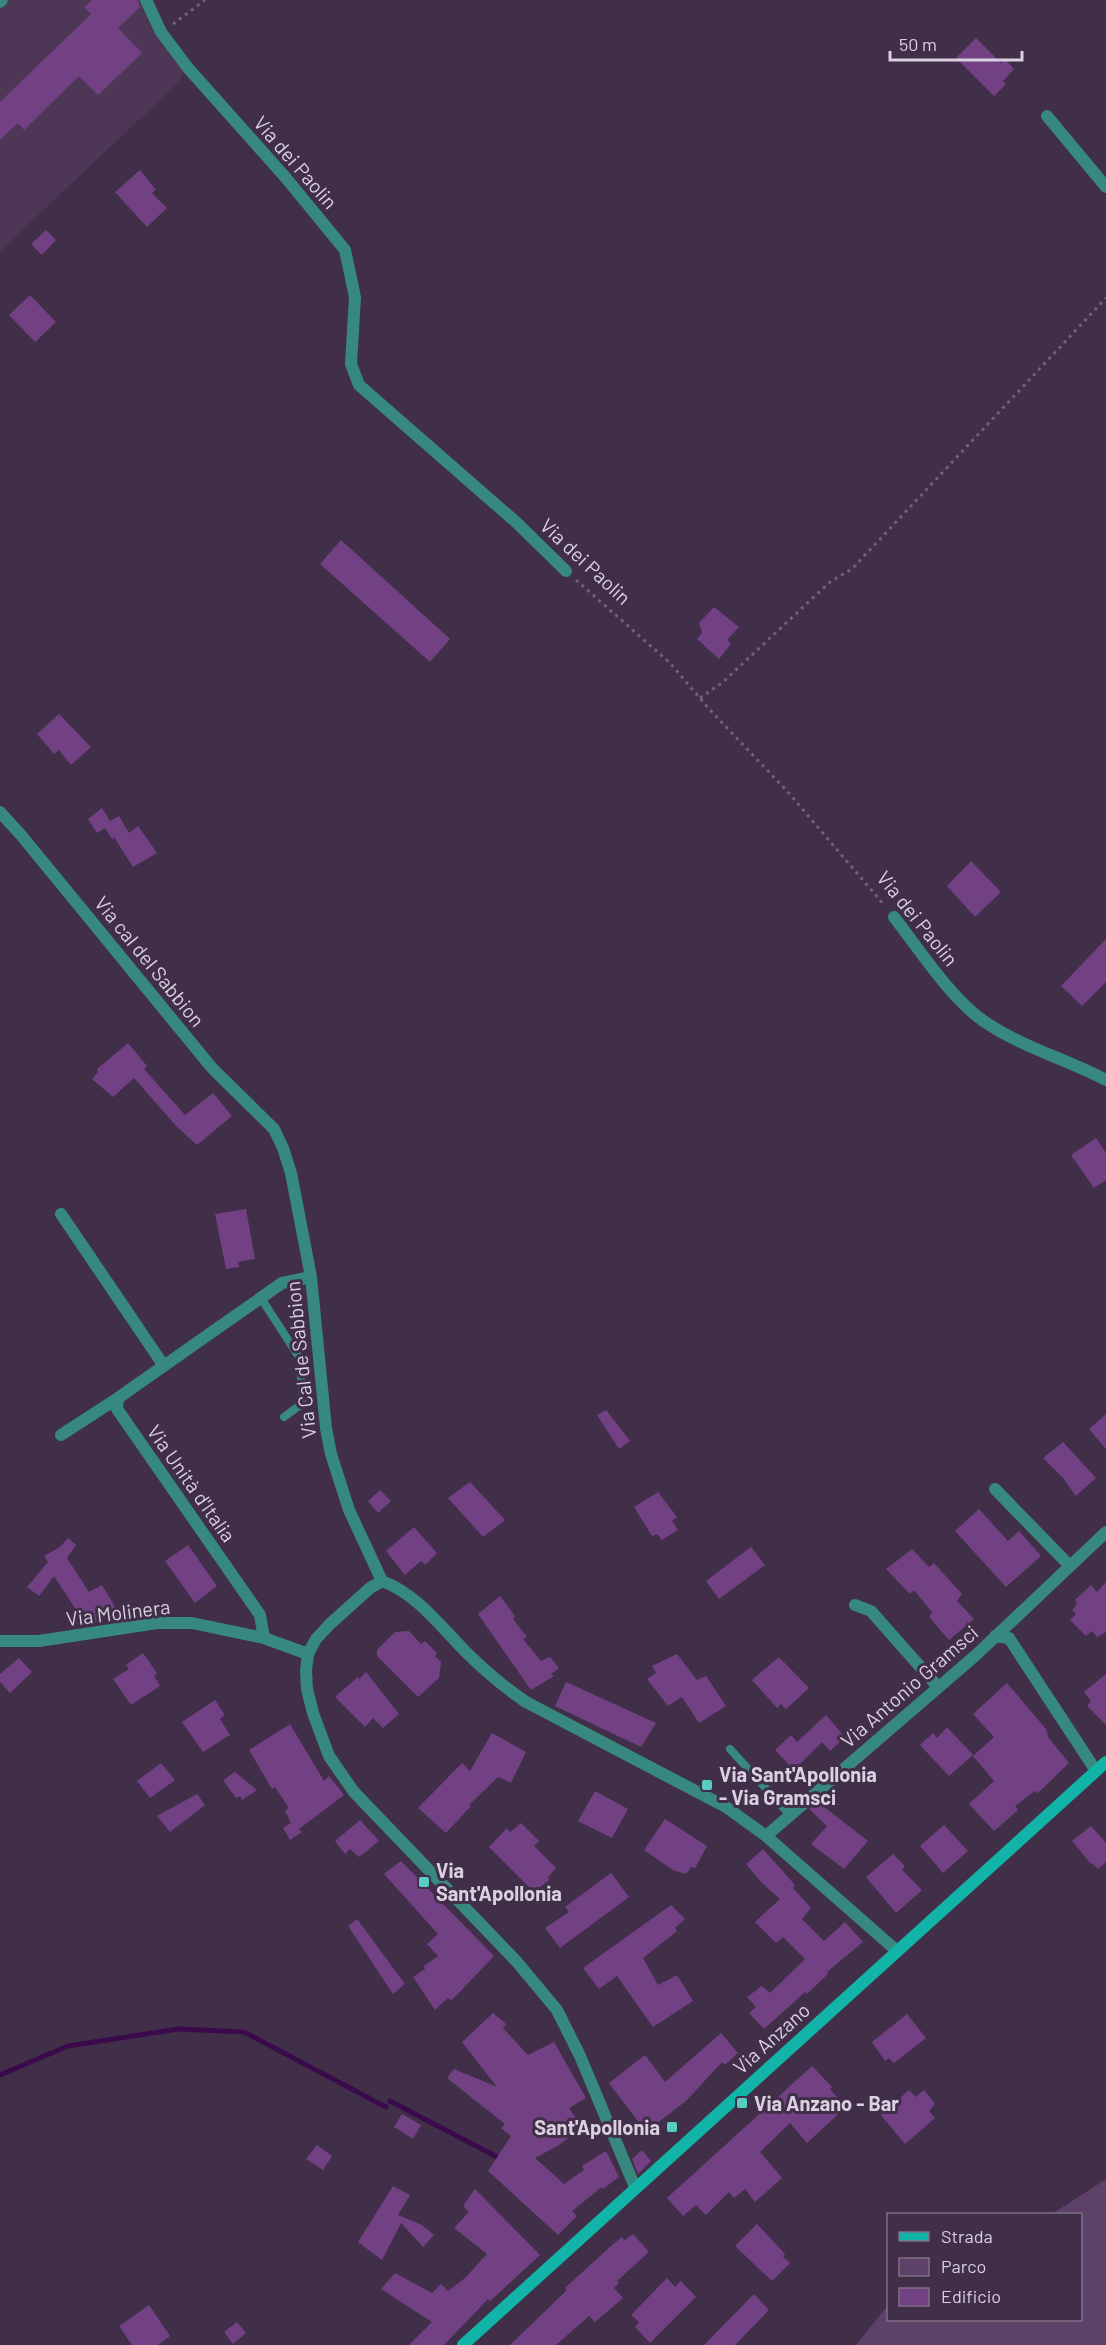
<svg xmlns="http://www.w3.org/2000/svg" width="1106" height="2345" font-family="Barlow,sans-serif">
<style>
.built{fill:#4d3656}
.green{fill:#5d4169}
.lines{fill:none;stroke-linecap:round;stroke-linejoin:round}
.stream{stroke:#3b0a4c;stroke-width:5}
.building{fill:#714184}
.path{stroke:#716178;stroke-width:3;stroke-dasharray:3 4.5;stroke-linecap:butt}
.service{stroke:#37887f;stroke-width:8}
.minor{stroke:#37887f;stroke-width:12}
.secondary{stroke:#11b4a7;stroke-width:12}
.poi-dot{fill:#57cec1;stroke:#412f49;stroke-width:2}
.labels{text-anchor:middle;dominant-baseline:central;stroke-width:6;stroke-linejoin:round;paint-order:stroke}
.street-label{font-size:20px;fill:#dbd0e0;stroke:#412f49}
.poi-label{font-size:20px;font-weight:bold;fill:#dbd0e0;stroke:#412f49;text-anchor:start}
</style>
<rect width="100%" height="100%" fill="#412f49"/>
<path class="built" d="M 10,0 L 142,0 L 184,72 L 180,81 L 0,251 L 0,10 Z"/>
<path class="green" d="M 1106,2179 L 1106,2345 L 856,2345 L 888,2305 L 888,2320 L 1080,2320 L 1080,2214 L 1052,2214 Z"/>
<g class="lines">
<path class="stream" d="M 0,2075 L 68,2046 L 178,2029 L 244,2032 L 386,2107
M 390,2101 L 503,2160"/>
</g>
<path class="building" d="M 92,0 L 138,0 L 140,7 L 118,28 L 142,53 L 98,95 L 79,76 L 24,130 L 18,123 L 0,140 L 0,102 L 91,14 L 84,7 Z
M 976,38 L 1001,63 L 1005,59 L 1014,69 L 1003,81 L 1006,84 L 994,96 L 956,58 Z
M 140,170 L 156,190 L 152,193 L 167,208 L 147,227 L 115,192 Z
M 46,230 L 56,240 L 42,255 L 31,244 Z
M 30,295 L 56,322 L 35,342 L 9,315 Z
M 341,540 L 450,639 L 430,662 L 320,564 Z
M 714,607 L 739,627 L 727,640 L 731,644 L 719,659 L 697,639 L 702,633 L 699,623 Z
M 59,714 L 91,747 L 71,765 L 59,750 L 54,754 L 37,734 Z
M 102,808 L 110,821 L 119,816 L 129,833 L 138,826 L 157,853 L 133,867 L 114,837 L 112,839 L 105,828 L 97,833 L 88,819 Z
M 971,861 L 1001,892 L 975,917 L 947,886 Z
M 1106,939 L 1106,982 L 1082,1006 L 1061,986 Z
M 128,1043 L 147,1066 L 144,1069 L 185,1115 L 213,1093 L 232,1116 L 197,1145 L 177,1127 L 134,1078 L 113,1097 L 92,1079 L 98,1072 L 97,1069 Z
M 1096,1138 L 1106,1153 L 1106,1180 L 1094,1188 L 1071,1155 Z
M 246,1209 L 255,1259 L 238,1262 L 239,1267 L 226,1269 L 215,1214 Z
M 606,1410 L 630,1441 L 619,1449 L 597,1415 Z
M 1106,1414 L 1106,1449 L 1089,1429 Z
M 1063,1442 L 1096,1478 L 1076,1496 L 1063,1478 L 1043,1458 Z
M 470,1482 L 505,1520 L 483,1537 L 448,1498 Z
M 380,1490 L 391,1501 L 378,1513 L 368,1501 Z
M 658,1492 L 677,1517 L 672,1521 L 678,1530 L 662,1540 L 657,1534 L 652,1536 L 634,1507 Z
M 979,1509 L 1008,1541 L 1019,1531 L 1041,1556 L 1006,1587 L 955,1531 Z
M 414,1527 L 437,1553 L 425,1565 L 421,1561 L 405,1575 L 386,1551 Z
M 68,1538 L 76,1545 L 67,1558 L 89,1592 L 102,1585 L 115,1607 L 109,1612 L 110,1613 L 90,1625 L 86,1625 L 54,1576 L 39,1596 L 27,1587 L 48,1562 L 44,1556 L 60,1547 Z
M 188,1545 L 217,1586 L 195,1603 L 165,1561 Z
M 751,1547 L 765,1565 L 719,1599 L 706,1581 Z
M 912,1549 L 929,1567 L 934,1563 L 962,1594 L 957,1601 L 974,1619 L 949,1640 L 929,1617 L 932,1612 L 914,1590 L 910,1594 L 886,1569 Z
M 1106,1582 L 1106,1632 L 1097,1637 L 1092,1631 L 1086,1636 L 1070,1620 L 1076,1614 L 1072,1610 L 1077,1604 L 1075,1600 L 1091,1585 L 1097,1592 Z
M 500,1596 L 515,1616 L 513,1619 L 527,1637 L 523,1639 L 541,1661 L 550,1657 L 559,1668 L 551,1674 L 554,1676 L 531,1690 L 478,1614 Z
M 409,1631 L 421,1644 L 425,1641 L 437,1653 L 435,1656 L 441,1662 L 439,1678 L 418,1697 L 377,1656 L 377,1650 L 395,1632 Z
M 143,1653 L 157,1673 L 154,1676 L 160,1686 L 131,1705 L 113,1679 L 129,1669 L 126,1665 Z
M 677,1654 L 697,1680 L 706,1676 L 726,1706 L 699,1723 L 682,1697 L 668,1706 L 647,1679 L 656,1673 L 652,1666 Z
M 779,1657 L 809,1688 L 786,1709 L 781,1704 L 777,1708 L 752,1680 Z
M 19,1658 L 32,1672 L 10,1693 L 0,1682 L 0,1674 Z
M 366,1672 L 399,1714 L 383,1728 L 373,1718 L 365,1727 L 335,1697 L 358,1677 L 359,1679 Z
M 1106,1674 L 1106,1725 L 1087,1706 L 1091,1701 L 1084,1692 Z
M 566,1682 L 656,1723 L 641,1747 L 555,1706 Z
M 1007,1683 L 1046,1729 L 1048,1737 L 1069,1763 L 1038,1793 L 1035,1791 L 1015,1806 L 1018,1810 L 994,1831 L 969,1804 L 994,1781 L 973,1756 L 994,1737 L 973,1714 Z
M 215,1700 L 225,1715 L 220,1719 L 230,1735 L 203,1752 L 182,1722 Z
M 826,1715 L 845,1737 L 830,1751 L 822,1742 L 794,1770 L 775,1750 L 791,1735 L 797,1742 Z
M 290,1724 L 324,1781 L 329,1776 L 344,1795 L 299,1829 L 302,1832 L 290,1840 L 283,1828 L 291,1823 L 285,1811 L 289,1808 L 275,1787 L 272,1789 L 249,1750 Z
M 947,1727 L 973,1755 L 949,1776 L 920,1745 L 933,1733 L 937,1738 Z
M 492,1733 L 526,1752 L 511,1783 L 498,1777 L 469,1805 L 471,1806 L 446,1833 L 418,1808 L 462,1763 L 470,1771 Z
M 161,1763 L 175,1780 L 150,1798 L 137,1781 Z
M 235,1772 L 257,1790 L 242,1800 L 240,1796 L 236,1798 L 223,1780 Z
M 595,1791 L 628,1809 L 612,1838 L 578,1821 Z
M 197,1794 L 205,1805 L 170,1832 L 157,1816 Z
M 818,1802 L 868,1841 L 844,1869 L 811,1844 L 827,1826 L 809,1809 Z
M 665,1819 L 707,1846 L 695,1868 L 691,1867 L 686,1874 L 673,1870 L 644,1850 Z
M 360,1820 L 379,1841 L 359,1857 L 350,1849 L 345,1854 L 335,1841 Z
M 521,1823 L 539,1841 L 534,1846 L 556,1868 L 548,1877 L 549,1880 L 534,1892 L 489,1847 L 507,1828 L 510,1832 Z
M 944,1825 L 968,1851 L 943,1873 L 920,1846 Z
M 1091,1826 L 1106,1843 L 1106,1862 L 1098,1869 L 1092,1863 L 1091,1864 L 1072,1841 Z
M 763,1849 L 795,1885 L 793,1888 L 811,1908 L 802,1919 L 824,1941 L 845,1922 L 863,1942 L 827,1972 L 828,1974 L 807,1994 L 805,1992 L 764,2029 L 749,2013 L 756,2007 L 747,1997 L 762,1986 L 770,1993 L 805,1959 L 783,1937 L 776,1943 L 755,1922 L 780,1899 L 763,1884 L 746,1864 Z
M 893,1854 L 905,1866 L 902,1870 L 922,1890 L 896,1913 L 866,1877 Z
M 401,1861 L 494,1956 L 451,2001 L 448,1998 L 435,2010 L 413,1977 L 425,1969 L 424,1966 L 438,1956 L 427,1944 L 438,1934 L 384,1874 Z
M 611,1873 L 629,1897 L 560,1948 L 545,1928 L 569,1912 L 565,1907 Z
M 671,1905 L 685,1919 L 675,1928 L 677,1931 L 643,1958 L 658,1985 L 677,1975 L 693,2001 L 653,2027 L 617,1976 L 599,1989 L 583,1968 Z
M 357,1919 L 405,1984 L 393,1994 L 348,1926 Z
M 493,2013 L 506,2024 L 503,2028 L 528,2055 L 554,2042 L 586,2098 L 569,2108 L 582,2127 L 559,2145 L 535,2158 L 564,2184 L 584,2170 L 582,2166 L 606,2151 L 619,2177 L 603,2189 L 602,2187 L 572,2211 L 577,2216 L 558,2235 L 488,2171 L 511,2136 L 501,2128 L 505,2124 L 447,2078 L 454,2069 L 497,2087 L 462,2042 Z
M 907,2014 L 926,2038 L 894,2063 L 889,2058 L 885,2061 L 872,2042 Z
M 721,2033 L 738,2053 L 725,2065 L 722,2062 L 687,2100 L 646,2132 L 609,2083 L 645,2055 L 665,2082 Z
M 812,2066 L 832,2087 L 830,2089 L 846,2107 L 807,2143 L 790,2123 L 760,2152 L 782,2178 L 755,2202 L 745,2189 L 734,2198 L 729,2192 L 706,2215 L 696,2205 L 683,2216 L 667,2198 Z
M 909,2090 L 916,2097 L 924,2090 L 935,2104 L 929,2111 L 935,2118 L 905,2144 L 881,2115 Z
M 402,2114 L 421,2125 L 413,2139 L 394,2127 Z
M 317,2145 L 332,2156 L 323,2170 L 306,2159 Z
M 642,2150 L 651,2161 L 638,2174 L 632,2159 Z
M 393,2186 L 410,2195 L 398,2215 L 422,2225 L 434,2235 L 423,2247 L 401,2223 L 382,2260 L 358,2242 Z
M 475,2189 L 540,2255 L 490,2301 L 488,2299 L 444,2345 L 409,2345 L 432,2322 L 381,2289 L 395,2273 L 432,2293 L 441,2284 L 448,2291 L 465,2278 L 487,2254 L 454,2228 L 469,2212 L 463,2206 Z
M 757,2224 L 785,2254 L 783,2257 L 790,2263 L 772,2281 L 735,2246 Z
M 633,2234 L 649,2252 L 617,2281 L 619,2283 L 614,2288 L 623,2298 L 595,2322 L 589,2316 L 556,2345 L 510,2345 L 567,2290 L 565,2288 L 611,2246 L 622,2237 L 625,2240 Z
M 667,2278 L 675,2287 L 681,2281 L 696,2297 L 650,2343 L 635,2327 L 639,2322 L 631,2315 Z
M 754,2294 L 769,2310 L 735,2345 L 704,2345 Z
M 149,2305 L 170,2336 L 158,2345 L 132,2345 L 119,2326 Z
M 237,2322 L 246,2333 L 233,2344 L 224,2332 Z"/>
<g class="lines">
<path class="path" d="M 173,24 L 205,0
M 576,580 L 670,663 L 710,710 L 787,791 L 885,906
M 700,698 L 723,682 L 831,581 L 852,569 L 1106,298"/>
<path class="service" d="M 261,1298 L 299,1357 L 303,1398 L 299,1406 L 284,1417
M 730,1749 L 790,1815"/>
<path class="minor" d="M 146,0 L 161,32 L 188,68 L 286,178 L 345,250 L 355,297 L 351,364 L 359,385 L 517,523 L 566,571
M 0,2 L 2,0
M 1047,116 L 1106,187
M 0,812 L 21,835 L 212,1068 L 274,1129 L 283,1148 L 291,1173 L 311,1277 L 326,1428 L 331,1454 L 349,1510 L 382,1581
M 894,917 C 919,949 951,999 985,1022 C 1022,1047 1066,1059 1106,1080
M 61,1214 L 164,1366
M 61,1435 L 118,1398
M 995,1489 L 1070,1566
M 855,1605 L 871,1611 L 938,1687
M 995,1636 L 1009,1638 L 1096,1771
M 264,1638 L 260,1615 L 117,1409 L 118,1398 L 282,1283 L 311,1277
M 0,1641 L 39,1641 L 157,1623 L 192,1623 L 264,1638 L 308,1654
M 766,1836 L 976,1655 L 1106,1532
M 635,2187 L 580,2056 L 557,2010 L 517,1962 L 354,1792 L 329,1756 L 313,1713 L 307,1689 L 306,1671 L 308,1654 L 316,1639 L 330,1624 L 370,1588 L 382,1581 C 417,1594 440,1626 466,1652 C 485,1671 504,1687 526,1702 L 726,1807 L 766,1836 L 897,1951"/>
<path class="secondary" d="M 463,2345 L 1106,1762"/>
</g>
<g class="poi-dot">
<rect x="701" y="1779" width="12" height="12" rx="3"/>
<rect x="418" y="1876" width="12" height="12" rx="3"/>
<rect x="736" y="2097" width="12" height="12" rx="3"/>
<rect x="666" y="2121" width="12" height="12" rx="3"/>
</g>
<g class="labels">
<g class="street-label">
<text transform="translate(296 162) rotate(49)">Via dei Paolin</text>
<text transform="translate(586 561) rotate(43)">Via dei Paolin</text>
<text transform="translate(918 918) rotate(51)">Via dei Paolin</text>
<text transform="translate(150 961) rotate(51)">Via cal del Sabbion</text>
<text transform="translate(300 1360) rotate(-96)">Via Cal de Sabbion</text>
<text transform="translate(192 1483) rotate(55)">Via Unità d'Italia</text>
<text transform="translate(118 1612) rotate(-7)">Via Molinera</text>
<text transform="translate(909 1686) rotate(-41)">Via Antonio Gramsci</text>
<text transform="translate(771 2038) rotate(-42)">Via Anzano</text>
</g>
<g class="poi-label">
<text x="719" y="1774">Via Sant'Apollonia<tspan x="719" dy="23">- Via Gramsci</tspan></text>
<text x="436" y="1870">Via<tspan x="436" dy="23">Sant'Apollonia</tspan></text>
<text x="754" y="2103">Via Anzano - Bar</text>
<text x="660" y="2127" text-anchor="end">Sant'Apollonia</text>
</g>
</g>
<rect x="887" y="2213" width="195" height="108" fill="#412f49" stroke="#7f6f85" stroke-width="1.5"/>
<rect x="899" y="2232" width="30" height="9" fill="#11b4a7" stroke="#7f6f85" stroke-width="1.5"/>
<text x="941" y="2243" font-size="18" fill="#dbd0e0">Strada</text>
<rect x="899" y="2258" width="30" height="18" fill="#5d4169" stroke="#7f6f85" stroke-width="1.5"/>
<text x="941" y="2273" font-size="18" fill="#dbd0e0">Parco</text>
<rect x="899" y="2288" width="30" height="18" fill="#714184" stroke="#7f6f85" stroke-width="1.5"/>
<text x="941" y="2303" font-size="18" fill="#dbd0e0">Edificio</text>
<path d="M890 51v9h132v-9" fill="none" stroke="#dbd0e0" stroke-width="3"/>
<text x="899" y="51" font-size="18" fill="#dbd0e0" stroke="#412f49" stroke-width="4.5" paint-order="stroke">50 m</text>
</svg>
